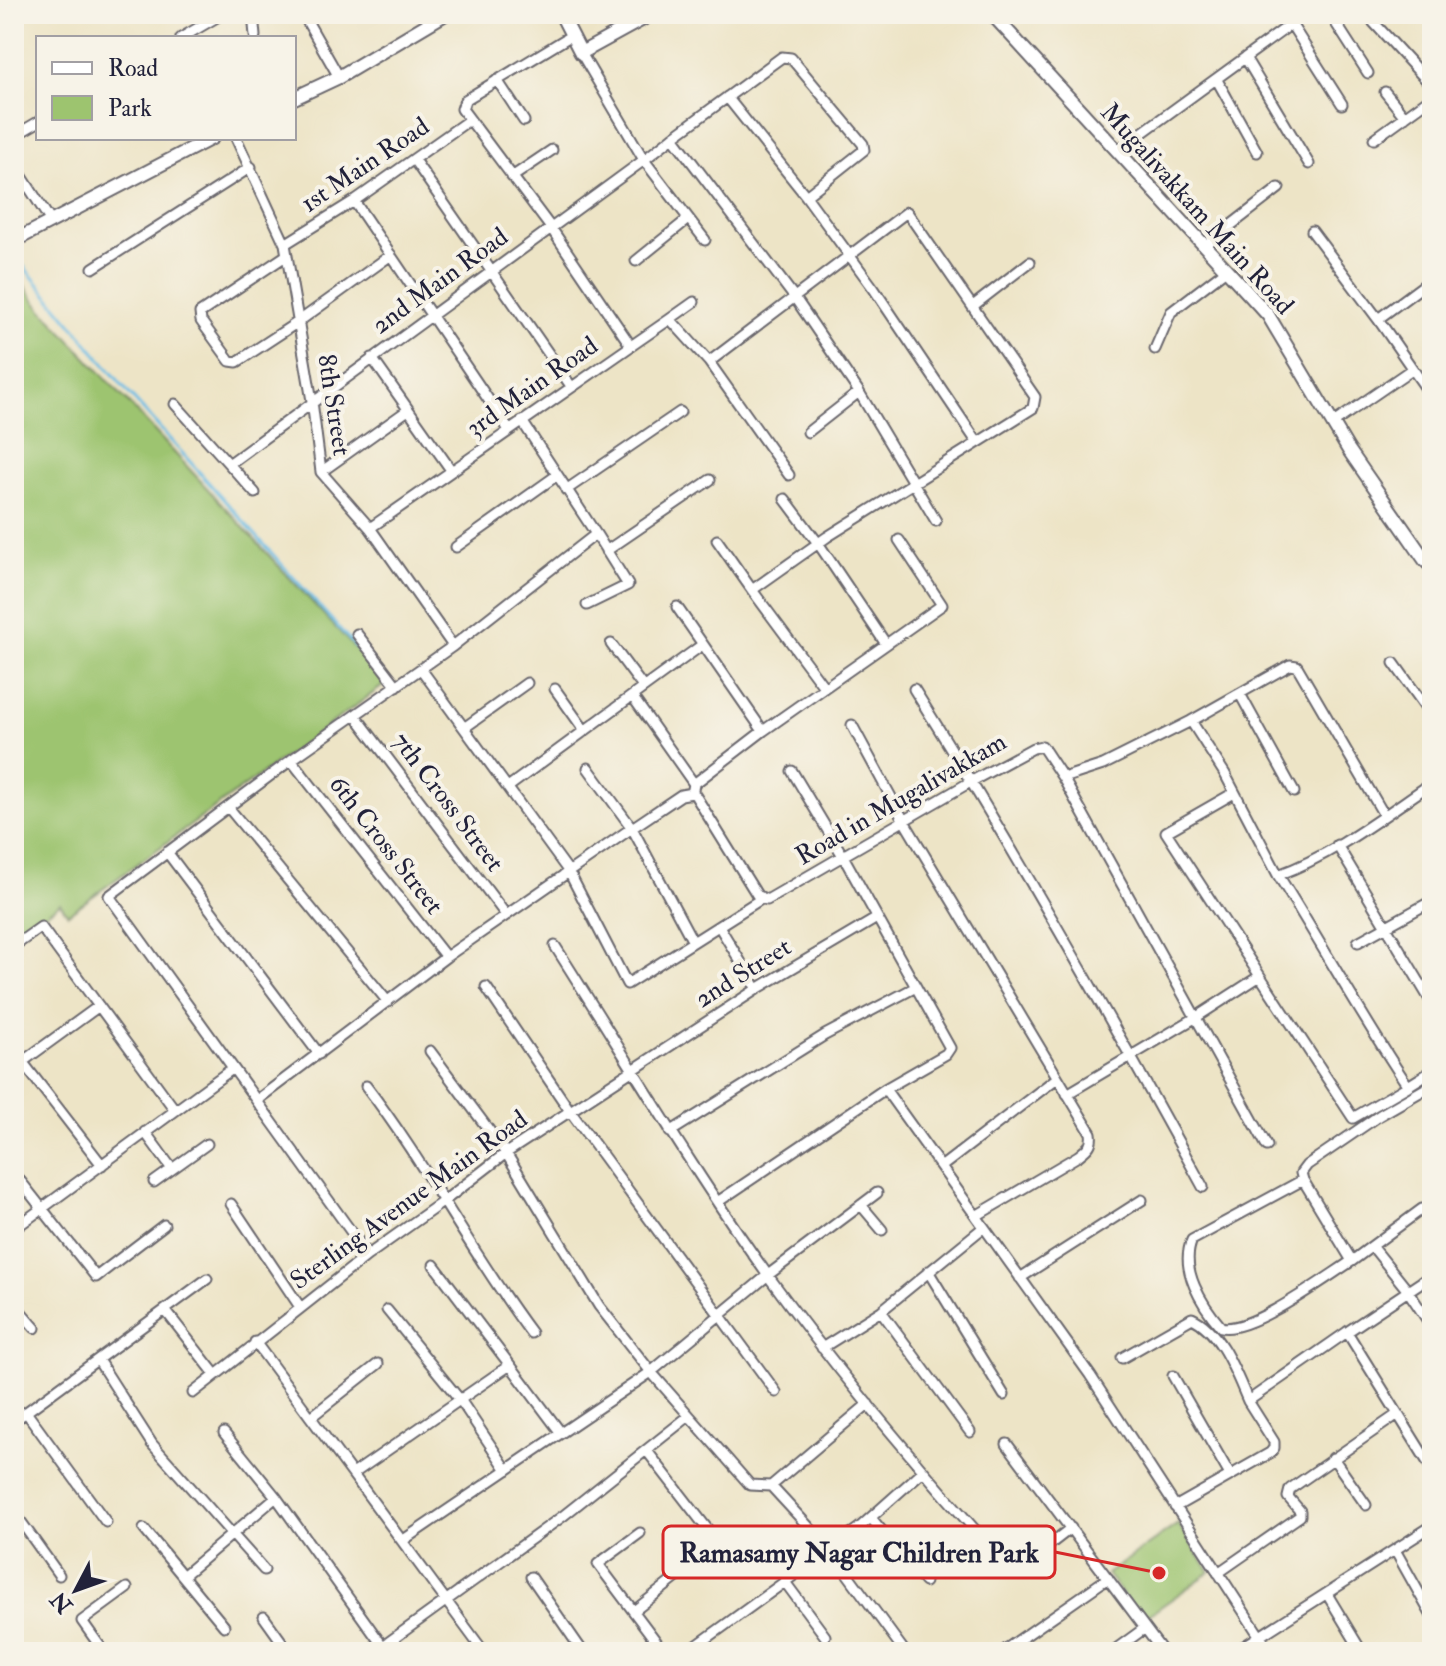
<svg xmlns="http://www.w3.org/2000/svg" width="1446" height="1666" font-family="'IM FELL Double Pica',serif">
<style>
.green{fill:#9dc46f;stroke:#607355;stroke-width:2}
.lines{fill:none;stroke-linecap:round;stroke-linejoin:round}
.stream{stroke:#69bce5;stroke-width:3}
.minor-casing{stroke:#69666c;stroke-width:13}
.tertiary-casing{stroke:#69666c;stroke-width:16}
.minor{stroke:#fff;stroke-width:9}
.tertiary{stroke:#fff;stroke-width:12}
.labels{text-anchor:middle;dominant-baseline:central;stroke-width:8;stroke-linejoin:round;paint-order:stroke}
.street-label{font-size:26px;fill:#22223b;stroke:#f7f3e8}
.leader{fill:none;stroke:#d62828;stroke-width:3}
.callout-dot{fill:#d62828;stroke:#f7f3e8;stroke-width:3}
.callout{fill:#f7f3e8;stroke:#d62828;stroke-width:3}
.callout-label{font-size:28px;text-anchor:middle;font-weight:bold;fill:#22223b}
</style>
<rect width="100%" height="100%" fill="#f7f3e8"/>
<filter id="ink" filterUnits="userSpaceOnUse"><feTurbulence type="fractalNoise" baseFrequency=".0125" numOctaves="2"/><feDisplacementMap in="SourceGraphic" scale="16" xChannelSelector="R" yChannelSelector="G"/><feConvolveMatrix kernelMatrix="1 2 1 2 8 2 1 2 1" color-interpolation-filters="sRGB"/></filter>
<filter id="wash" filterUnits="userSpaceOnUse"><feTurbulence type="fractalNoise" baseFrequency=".006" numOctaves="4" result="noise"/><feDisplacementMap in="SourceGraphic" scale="32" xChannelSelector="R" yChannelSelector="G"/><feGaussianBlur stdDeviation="1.8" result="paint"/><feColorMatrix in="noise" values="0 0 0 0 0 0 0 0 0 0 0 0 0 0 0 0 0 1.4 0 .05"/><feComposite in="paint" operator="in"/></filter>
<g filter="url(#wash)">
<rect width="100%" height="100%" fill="#ede4c6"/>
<path class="green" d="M 14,270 L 37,304 L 387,683 L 68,914 L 60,903 L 14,938 Z
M 1178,1524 L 1210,1572 L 1142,1620 L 1107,1574 Z"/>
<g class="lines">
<path class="stream" d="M 14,249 L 20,262 L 132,397 L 371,664"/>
</g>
</g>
<g filter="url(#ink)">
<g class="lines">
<defs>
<path id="minor" d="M 253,14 L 255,36
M 303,14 L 339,77
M 1330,14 L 1368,73
M 1366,14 L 1432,86
M 1291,24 L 1342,104
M 181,38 L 222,14
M 1246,59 L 1309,164
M 497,80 L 524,121
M 1217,80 L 1257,152
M 1385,92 L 1405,117
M 14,136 L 38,122
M 673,137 L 782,57 L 791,58 L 863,144 L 864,150 L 806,196 L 727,97
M 236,138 L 285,244 L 312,401 L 321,472 L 370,528 L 453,646
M 1374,139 L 1432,97
M 1117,151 L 1305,14
M 414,160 L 571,386
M 14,164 L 50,220
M 512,177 L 552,150
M 806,196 L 874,289 L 977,442
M 354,201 L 509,430
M 1312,231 L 1378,319 L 1432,397
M 705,240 L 644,160 L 673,137 L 795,298 L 859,392 L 936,521
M 285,244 L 354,201 L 469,120
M 1204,246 L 1279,188
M 287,255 L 200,313 L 201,321 L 230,361 L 237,362 L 298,322 L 391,255
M 636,261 L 688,219
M 93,268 L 251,167
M 973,306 L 1030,262
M 670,319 L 694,302
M 1378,319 L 1428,282
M 631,346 L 670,319 L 709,362 L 907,212 L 1035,397 L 1033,408 L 827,537 L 752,590 L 824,687
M 1155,349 L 1171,312 L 1226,270
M 372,358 L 451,470
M 709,362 L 789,475
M 175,404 L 229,464 L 644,160 L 581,53
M 1332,424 L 1412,369
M 808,432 L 859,392
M 229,464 L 255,493
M 321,472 L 408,410
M 566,490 L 680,412
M 785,499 L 818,543 L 886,644
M 370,528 L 631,346 L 551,228 L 462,109 L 465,100 L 572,35
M 717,540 L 752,590
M 456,547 L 556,476
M 606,551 L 710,480
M 587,605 L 628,585 L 596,534
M 677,607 L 763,731
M 357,634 L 397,686
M 611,644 L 643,687
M 1394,663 L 1432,716
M 421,669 L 569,872 L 627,984 L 761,899
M 555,689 L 585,731
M 914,689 C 1016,852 1111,1019 1203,1187
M 1240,694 L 1294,792
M 632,696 L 702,645
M 355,715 L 506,915
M 1191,721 L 1290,665 L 1297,666 L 1384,815
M 852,725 L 904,821 L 1091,1133 C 1093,1145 1087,1149 1078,1156 L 976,1216
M 464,728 L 527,683
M 291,760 L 446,957
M 588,768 L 632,828 L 693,942
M 1063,778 L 1267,1146
M 694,784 L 763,731 L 942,605 L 899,540
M 508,787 L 632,696 L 694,784 L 693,789
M 692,793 L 695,795 L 757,895 L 767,900 L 972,781 L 1033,748 L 1042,746 L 1063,778 L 1103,765 L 1191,721 L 1225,774 L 1278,875 C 1334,855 1383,816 1432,783
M 1234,793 L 1166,832 L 1260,976
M 228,807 L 388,1002
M 1337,845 L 1432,1003
M 167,852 L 319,1054
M 1278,875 C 1322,944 1362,1018 1408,1086 L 1432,1071
M 719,926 L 757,989
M 1358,942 L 1432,901
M 14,946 L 41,927 L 175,1110
M 555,946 C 626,1057 692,1170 769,1277 C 836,1369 909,1456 984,1540
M 486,987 L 570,1111 L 776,1392
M 14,1051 L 102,1165
M 430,1051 L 506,1153 L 599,1306 L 651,1372 L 750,1485 L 771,1486 L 830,1550 L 905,1652
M 22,1062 L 99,1006
M 366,1086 C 426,1164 471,1253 531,1333
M 885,1089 L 1090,1375 L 1270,1652
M 1067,1094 L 1195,1018 L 1260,976 L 1353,1118 L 1408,1086
M 257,1100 L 446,957 L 632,828 L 681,795 L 692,793
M 145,1132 L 172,1169
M 670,1132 L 825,1035 L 916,987
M 941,1167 L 1057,1078
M 14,1173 L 96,1277 L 164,1225
M 1303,1180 L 1301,1173 L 1307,1165 L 1380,1115 L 1432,1085
M 154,1182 L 207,1144
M 719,1201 L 885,1089 L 946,1054 L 950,1048 L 843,856 L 792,771
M 231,1204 L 300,1307
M 861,1205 L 882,1230
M 14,1229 L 232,1069
M 1372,1246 L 1422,1209
M 368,1255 L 109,896 L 291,760 L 453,646 L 596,534 L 522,421
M 1352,1261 C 1325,1278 1250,1334 1221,1327 C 1202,1305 1179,1269 1192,1240 L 1303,1180 L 1352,1261 L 1372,1246 L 1408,1291 L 1432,1275
M 928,1271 L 1004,1395
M 1020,1278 L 1142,1200
M 14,1304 L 35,1328
M 165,1310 L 215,1374
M 387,1310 L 461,1401 L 507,1470
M 881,1311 L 970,1432
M 1432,1327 L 1408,1291 L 1347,1332 L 1432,1469
M 255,1342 L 484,1652
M 822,1348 L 881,1311 L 984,1227
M 1122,1358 L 1192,1318 C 1221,1331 1236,1374 1248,1401
M 98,1360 L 152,1444 L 264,1570
M 510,1365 L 561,1433
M 1173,1376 L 1230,1475
M 193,1393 L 368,1255 L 444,1201 L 506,1153 L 757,989 L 877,918
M 26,1412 L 106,1522
M 311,1417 L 378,1364
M 14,1421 L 207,1279
M 224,1433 L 276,1497 L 387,1652
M 1007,1444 L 1163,1652
M 1333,1458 L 1366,1505
M 353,1474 L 510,1365 L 434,1265
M 771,1486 L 868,1404
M 1175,1507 L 1270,1453 L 1274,1448 L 1274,1442 L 1248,1401 L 1347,1332
M 14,1512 L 59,1575
M 871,1518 L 925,1582
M 144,1529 L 224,1626
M 640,1533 L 598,1564 L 664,1652
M 402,1541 L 651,1372 L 768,1275 L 877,1193
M 1395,1550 L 1432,1616
M 1027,1562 L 1071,1528
M 1218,1573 L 1300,1516 L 1300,1511 L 1288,1497 L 1290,1489 L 1398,1414
M 184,1575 L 276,1497
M 531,1577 L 583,1652
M 785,1582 L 825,1636
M 1327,1594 L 1362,1652
M 634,1611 L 719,1544 L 647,1451
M 264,1617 L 289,1652
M 21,1651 L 21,1652
M 104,1652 L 82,1621 L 127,1588
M 375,1652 L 563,1516 L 689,1416
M 688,1652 L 859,1528 L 923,1471
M 1002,1652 L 1108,1578
M 1112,1652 L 1145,1628
M 1235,1652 L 1432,1526"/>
<path id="tertiary" d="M 561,14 L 581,53 L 652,14
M 992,14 L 1268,315 L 1348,449 L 1425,560 L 1432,567
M 294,98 L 339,77 L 445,14
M 14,241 L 212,138"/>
</defs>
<use href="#minor" class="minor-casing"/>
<use href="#tertiary" class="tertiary-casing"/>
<use href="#minor" class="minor"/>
<use href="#tertiary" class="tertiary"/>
</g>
</g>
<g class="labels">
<g class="street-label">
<text transform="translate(365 165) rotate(-34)">1st Main Road</text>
<text transform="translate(1197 209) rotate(48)">Mugalivakkam Main Road</text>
<text transform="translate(440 281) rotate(-36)">2nd Main Road</text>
<text transform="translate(532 387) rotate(-35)">3rd Main Road</text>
<text transform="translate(334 405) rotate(81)">8th Street</text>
<text transform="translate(901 799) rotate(-30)">Road in Mugalivakkam</text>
<text transform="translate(448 802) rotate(53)">7th Cross Street</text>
<text transform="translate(386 845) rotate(52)">6th Cross Street</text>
<text transform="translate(743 973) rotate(-32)">2nd Street</text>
<text transform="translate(409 1200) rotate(-36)">Sterling Avenue Main Road</text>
</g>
</g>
<path class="leader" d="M1159 1573L1055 1552"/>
<circle class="callout-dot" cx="1159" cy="1573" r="8"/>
<rect class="callout" x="663" y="1526" width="392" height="52" rx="8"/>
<g class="callout-label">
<text x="859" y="1562">Ramasamy Nagar Children Park</text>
</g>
<rect width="1446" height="1666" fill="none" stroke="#f7f3e8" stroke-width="48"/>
<rect x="36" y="36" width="260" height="104" fill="#f7f3e8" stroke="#a29fa3" stroke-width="2"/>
<rect x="52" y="62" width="40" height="12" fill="#ffffff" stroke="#a29fa3" stroke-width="2"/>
<text x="108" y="76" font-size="24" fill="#22223b">Road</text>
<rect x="52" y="96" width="40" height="24" fill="#9dc46f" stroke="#a29fa3" stroke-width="2"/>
<text x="108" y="116" font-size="24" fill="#22223b">Park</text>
<g transform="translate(76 1590) rotate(229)" stroke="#f7f3e8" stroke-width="6" paint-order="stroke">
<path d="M0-6L14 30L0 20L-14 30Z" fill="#22223b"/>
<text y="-12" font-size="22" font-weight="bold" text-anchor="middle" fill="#22223b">N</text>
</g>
</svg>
